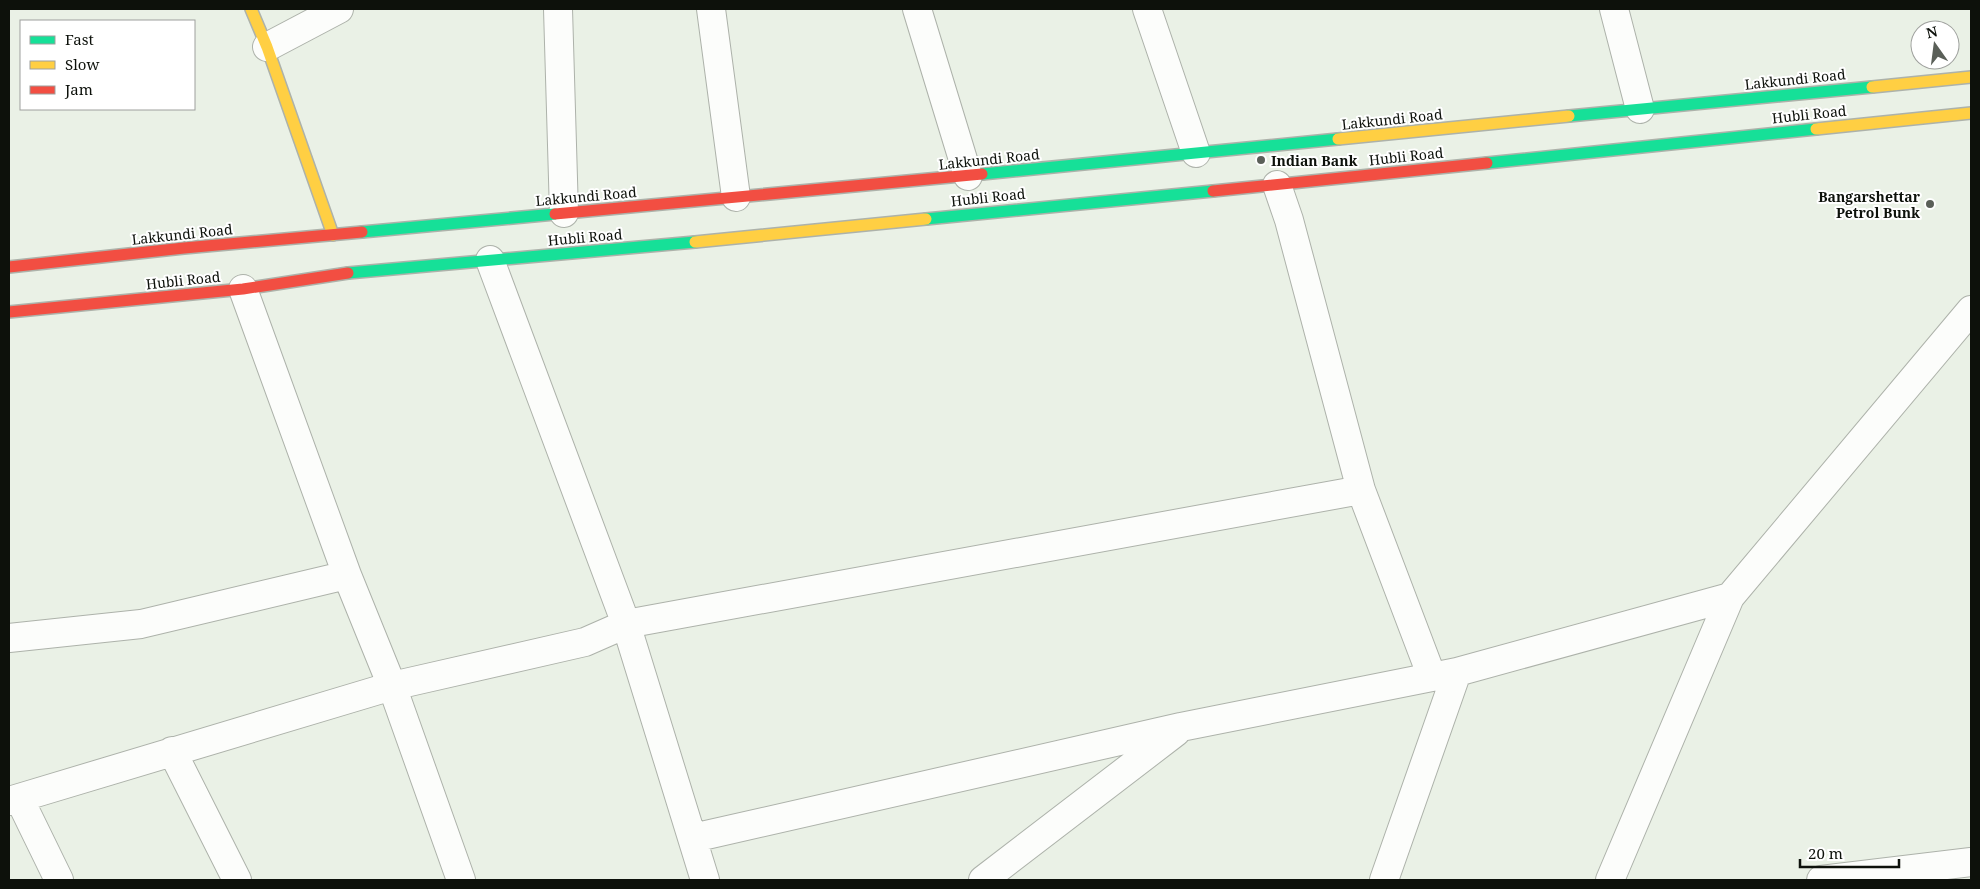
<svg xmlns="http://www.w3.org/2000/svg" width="1980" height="889" font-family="'Noto Serif',serif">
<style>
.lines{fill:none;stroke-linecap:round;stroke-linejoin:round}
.street-casing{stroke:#adb2aa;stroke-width:30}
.fast-casing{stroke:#adb2aa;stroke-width:14}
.slow-casing{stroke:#adb2aa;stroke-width:14}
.jam-casing{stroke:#adb2aa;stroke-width:14}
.street{stroke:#fcfdfb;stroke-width:28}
.fast{stroke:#16e098;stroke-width:11}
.slow{stroke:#ffcf43;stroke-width:11}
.jam{stroke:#f24e42;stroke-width:11}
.poi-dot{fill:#5a5f58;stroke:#fff;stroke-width:2}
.labels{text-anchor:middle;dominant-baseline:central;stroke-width:4;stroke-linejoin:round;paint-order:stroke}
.street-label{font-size:14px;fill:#0d110b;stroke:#fff}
.poi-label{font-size:14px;font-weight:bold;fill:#0d110b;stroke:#fff;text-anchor:start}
</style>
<rect width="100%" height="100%" fill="#eaf1e6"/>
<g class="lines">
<defs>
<path id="street" d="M 558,9 L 564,213
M 711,9 L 736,197
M 917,9 L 968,176
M 1147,9 L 1196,153
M 1614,9 L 1640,109
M 267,47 L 339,9
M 1277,185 L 1289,220 L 1361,490 L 1432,677
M 490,260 L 626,624 L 705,880
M 243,289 L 347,575 L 392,686 L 461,880
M 9,638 L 141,624 L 347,575
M 172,751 L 237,880
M 19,798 L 59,880
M 9,801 L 392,686 L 585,642 L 626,624 L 1361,490
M 693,838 L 1181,727 L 1457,672 L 1730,597
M 983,880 L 1176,732
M 1384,880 L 1457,672
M 1610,880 L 1730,597 L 1971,310
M 1821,880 L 1971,862"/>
<path id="fast" d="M 1569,116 L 1872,87
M 1487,163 L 1816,129
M 982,174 L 1338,139
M 926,219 L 1213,191
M 362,232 L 555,214
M 348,273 L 695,242"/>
<path id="slow" d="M 251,9 L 267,47 L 333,235
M 1872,87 L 1971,77
M 1816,129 L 1971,113
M 1338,139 L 1569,116
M 695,242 L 926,219"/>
<path id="jam" d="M 1213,191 L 1487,163
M 555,214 L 982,174
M 9,267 L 184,248 L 362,232
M 9,312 L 243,289 L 348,273"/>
</defs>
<use href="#street" class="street-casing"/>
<use href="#fast" class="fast-casing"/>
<use href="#slow" class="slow-casing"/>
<use href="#jam" class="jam-casing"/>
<use href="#street" class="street"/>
<use href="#fast" class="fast"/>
<use href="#slow" class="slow"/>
<use href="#jam" class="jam"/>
</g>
<g class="poi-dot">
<circle cx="1261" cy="160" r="5"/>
<circle cx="1930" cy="204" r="5"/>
</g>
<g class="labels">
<g class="street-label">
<text transform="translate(1795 79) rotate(-6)">Lakkundi Road</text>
<text transform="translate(1809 114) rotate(-6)">Hubli Road</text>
<text transform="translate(1392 119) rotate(-6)">Lakkundi Road</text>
<text transform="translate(1406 156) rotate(-6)">Hubli Road</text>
<text transform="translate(989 159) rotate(-6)">Lakkundi Road</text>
<text transform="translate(586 196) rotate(-5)">Lakkundi Road</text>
<text transform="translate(988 197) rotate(-6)">Hubli Road</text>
<text transform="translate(182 234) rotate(-6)">Lakkundi Road</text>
<text transform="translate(585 237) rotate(-5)">Hubli Road</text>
<text transform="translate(183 280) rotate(-6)">Hubli Road</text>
</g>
<g class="poi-label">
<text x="1271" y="160">Indian Bank</text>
<text x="1920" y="196" text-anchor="end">Bangarshettar<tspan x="1920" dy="16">Petrol Bunk</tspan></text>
</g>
</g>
<rect width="1980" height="889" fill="none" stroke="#0d110b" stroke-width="20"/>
<rect x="20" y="20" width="175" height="90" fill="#ffffff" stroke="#9ea09d"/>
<rect x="30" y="36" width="25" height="8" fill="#16e098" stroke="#9ea09d"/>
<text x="65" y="45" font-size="15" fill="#0d110b">Fast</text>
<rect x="30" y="61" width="25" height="8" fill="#ffcf43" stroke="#9ea09d"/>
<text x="65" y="70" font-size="15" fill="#0d110b">Slow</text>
<rect x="30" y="86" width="25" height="8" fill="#f24e42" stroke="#9ea09d"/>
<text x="65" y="95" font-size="15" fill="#0d110b">Jam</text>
<g transform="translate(1935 45) rotate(346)"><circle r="24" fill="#ffffff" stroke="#9ea09d"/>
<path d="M0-4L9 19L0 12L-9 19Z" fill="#5a5f58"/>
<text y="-8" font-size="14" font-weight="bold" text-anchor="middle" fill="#0d110b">N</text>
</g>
<path d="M1800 859v8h99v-8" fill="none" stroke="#0d110b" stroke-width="2.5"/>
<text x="1808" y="859" font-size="15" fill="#0d110b" stroke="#ffffff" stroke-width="4" paint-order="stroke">20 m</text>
</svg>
